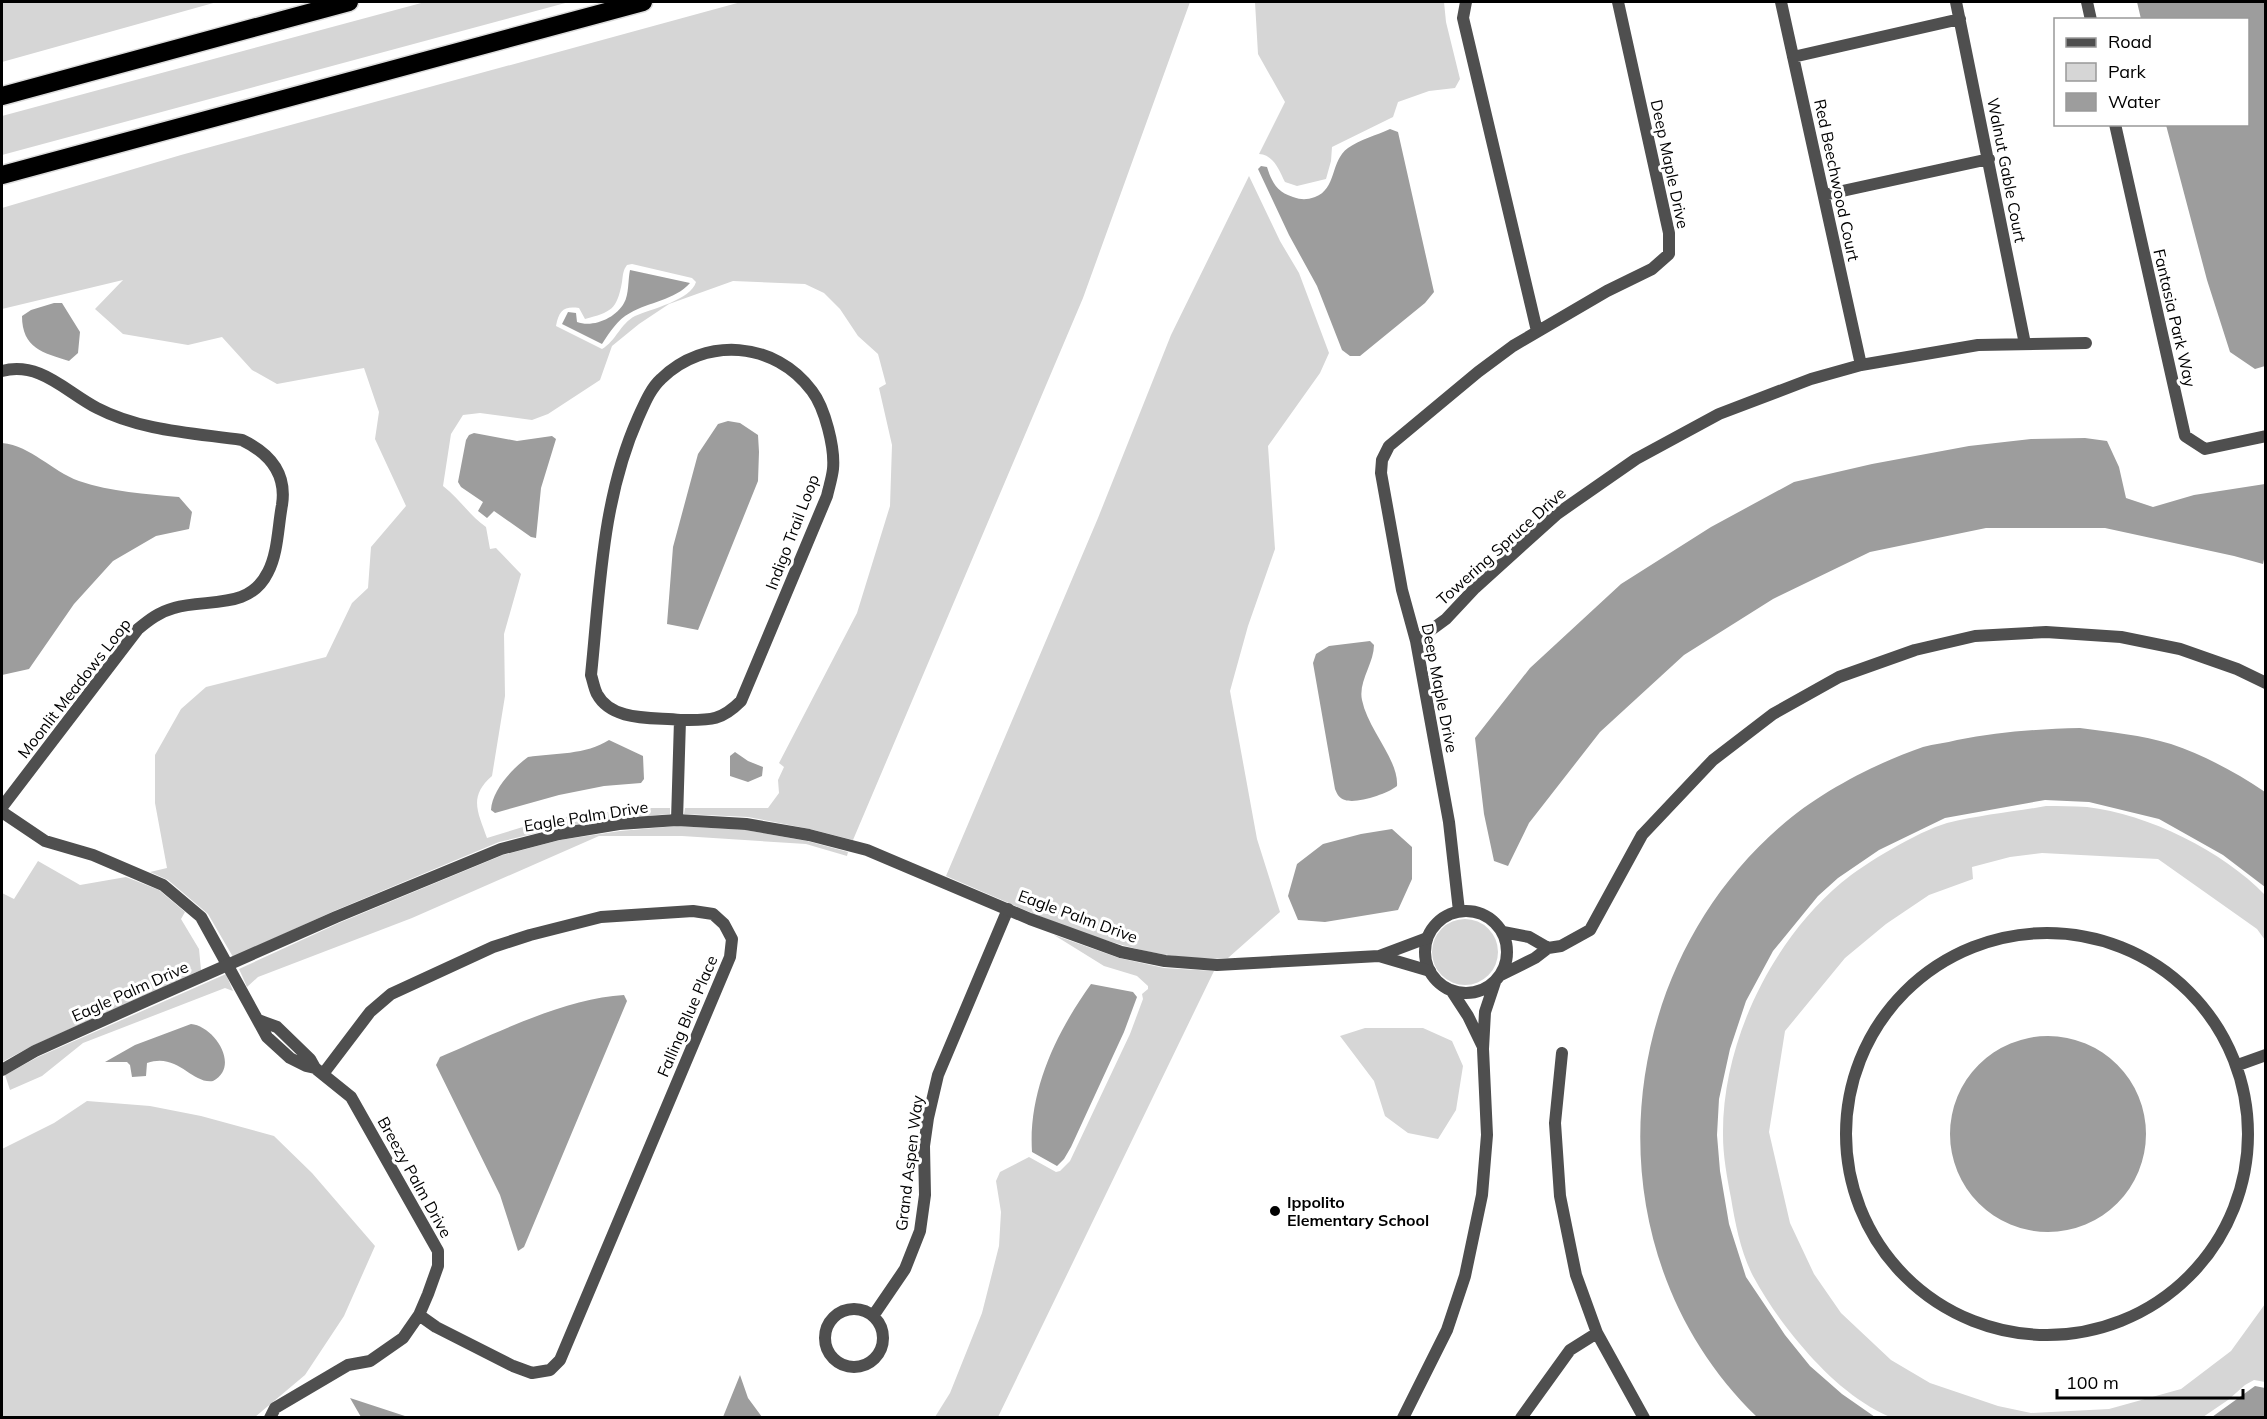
<svg xmlns="http://www.w3.org/2000/svg" width="2267" height="1419" font-family="Mulish,sans-serif">
<style>
.green{fill:#d6d6d6;fill-rule:evenodd}
.water{fill:#9d9d9d}
.lines{fill:none;stroke-linecap:round;stroke-linejoin:round}
.motorway-casing{stroke:#dbdbdb;stroke-width:21}
.minor{stroke:#4f4f4f;stroke-width:12}
.tertiary{stroke:#4f4f4f;stroke-width:12}
.motorway{stroke:#000;stroke-width:18}
.poi-dot{fill:#000;stroke:#fff;stroke-width:2}
.labels{text-anchor:middle;dominant-baseline:central;stroke-width:6;stroke-linejoin:round;paint-order:stroke}
.street-label{font-size:16px;fill:#000;stroke:#fff}
.poi-label{font-size:16px;font-weight:bold;fill:#000;stroke:#fff;text-anchor:start}
</style>
<rect width="100%" height="100%" fill="#fff"/>
<path class="green" d="M 2,2 L 217,2 L 2,62 Z
M 425,2 L 569,2 L 2,155 L 2,116 Z
M 741,2 L 1190,2 L 1083,298 L 853,840 L 810,829 L 748,817 L 684,814 L 685,808 L 768,808 L 779,793 L 778,780 L 784,767 L 779,763 L 857,613 L 890,506 L 892,445 L 879,388 L 886,384 L 878,354 L 858,336 L 840,309 L 824,293 L 805,284 L 733,281 L 669,304 L 639,324 L 612,346 L 600,380 L 548,414 L 532,420 L 480,413 L 463,415 L 451,434 L 443,486 C 459,498 470,516 486,527 L 490,549 L 496,548 L 521,574 L 504,634 L 505,696 L 492,776 C 468,797 478,812 487,838 L 549,819 L 641,808 L 670,808 L 670,814 L 618,818 L 558,828 L 499,842 L 334,911 L 233,957 L 208,914 L 168,880 L 150,872 L 167,868 L 155,803 L 155,755 L 181,709 L 206,687 L 326,657 L 352,603 L 368,588 L 371,547 L 406,506 L 375,439 L 379,412 L 364,368 L 277,384 L 252,370 L 222,337 L 188,345 L 123,334 L 95,309 L 123,280 L 2,309 L 2,208 L 181,155 ZM 632,264 L 692,278 L 696,282 C 691,300 651,309 635,316 C 620,324 616,341 602,349 L 556,326 C 559,310 564,306 579,308 L 585,319 C 611,312 617,310 622,282 C 623,275 623,270 627,265 Z
M 1255,2 L 1444,2 L 1446,22 L 1460,79 L 1455,88 L 1429,91 L 1398,102 L 1393,117 L 1332,147 L 1331,161 L 1326,179 L 1297,186 L 1285,182 C 1279,170 1274,155 1259,154 L 1285,102 L 1258,54 Z
M 1249,176 L 1280,241 L 1299,273 L 1329,353 L 1320,373 L 1268,446 L 1275,549 L 1248,626 L 1230,691 L 1257,839 L 1280,912 L 1228,958 C 1133,964 1032,912 946,876 L 1098,518 L 1171,335 Z
M 2046,806 C 2059,806 2073,806 2087,807 C 2148,814 2223,851 2265,895 L 2265,940 L 2257,929 L 2158,859 L 2042,853 L 2010,857 L 1972,867 L 1973,879 L 1929,895 L 1886,924 L 1845,958 L 1785,1031 L 1769,1132 L 1790,1223 L 1814,1274 L 1841,1313 L 1891,1360 L 1930,1383 L 1998,1406 L 2031,1413 L 2109,1409 L 2181,1389 L 2231,1351 L 2265,1304 L 2265,1382 L 2254,1380 L 2245,1385 L 2228,1400 L 2203,1417 L 1890,1417 C 1855,1402 1824,1373 1799,1343 C 1782,1323 1766,1300 1753,1276 C 1741,1253 1735,1223 1731,1198 C 1727,1177 1723,1156 1723,1135 C 1722,1043 1771,942 1841,883 C 1865,863 1917,832 1947,823 C 1979,815 2013,812 2046,806 Z
M 677,826 L 745,830 L 807,841 L 848,852 L 847,856 L 806,844 L 682,836 L 599,836 L 412,918 L 258,977 L 247,987 L 239,969 L 339,923 L 503,855 L 560,840 L 620,831 Z
M 38,861 L 80,885 L 126,877 L 159,890 L 185,912 L 181,919 L 199,949 L 201,970 L 32,1046 L 2,1062 L 2,893 L 14,899 Z
M1432 952a33 33 0 1 1 66 0a33 33 0 1 1-66 0Z
M 1054,935 L 1119,958 L 1164,968 L 1214,971 L 998,1417 L 935,1417 L 950,1393 L 982,1313 L 999,1246 L 1001,1212 L 996,1181 L 1000,1172 L 1029,1157 L 1056,1172 L 1060,1171 L 1070,1161 L 1130,1034 L 1143,999 L 1142,994 L 1148,989 L 1148,986 L 1137,976 L 1104,966 Z
M 226,974 L 233,991 L 225,988 L 83,1043 L 42,1076 L 10,1090 L 5,1075 L 38,1057 Z
M 1365,1028 L 1423,1028 L 1452,1041 L 1463,1066 L 1456,1110 L 1438,1139 L 1408,1133 L 1385,1116 L 1374,1081 L 1340,1036 Z
M 87,1101 L 150,1106 L 201,1116 L 274,1136 L 312,1173 L 375,1246 L 344,1316 L 305,1375 L 255,1417 L 2,1418 L 2,1149 L 54,1123 Z"/>
<path class="water" d="M 2137,2 L 2265,2 L 2265,366 L 2255,369 L 2230,352 L 2207,280 L 2166,125 L 2248,124 L 2248,20 L 2141,19 Z
M 1390,129 L 1398,132 L 1434,292 L 1425,303 L 1360,356 L 1350,356 L 1342,350 L 1317,286 L 1289,235 L 1258,169 L 1261,166 L 1267,167 C 1272,183 1277,192 1293,197 C 1302,200 1306,200 1315,197 C 1337,189 1330,161 1348,148 C 1359,140 1377,135 1390,129 Z
M 630,270 L 690,283 C 675,300 649,302 630,313 C 617,320 610,332 602,344 L 562,324 L 568,312 L 576,313 L 577,322 C 593,328 616,318 624,303 C 629,295 628,279 630,270 Z
M 54,303 L 62,303 L 80,332 L 78,353 L 69,361 C 43,353 22,348 22,316 L 31,310 Z
M 728,421 L 740,423 L 758,435 L 759,452 L 758,481 L 698,630 L 667,624 L 673,547 L 698,454 L 718,424 Z
M 474,433 L 517,441 L 552,436 L 556,439 L 541,488 L 536,538 L 531,537 L 494,511 L 487,518 L 478,511 L 483,502 L 461,487 L 458,482 L 466,440 L 469,435 Z
M 2085,438 L 2107,441 L 2119,467 L 2126,498 L 2153,507 L 2194,495 L 2265,484 L 2266,550 L 2263,564 L 2234,556 L 2105,528 L 1986,528 L 1870,552 L 1773,599 L 1684,655 L 1600,732 L 1529,823 L 1508,866 L 1494,861 L 1484,814 L 1475,738 L 1530,668 L 1621,584 L 1711,527 L 1794,482 L 1872,464 L 1969,446 L 2031,439 Z
M 2,443 C 32,446 51,471 79,481 C 111,492 146,494 179,497 L 192,512 L 189,529 L 156,536 L 113,561 L 74,604 L 29,669 L 2,675 Z
M 1370,641 L 1374,645 C 1374,663 1358,682 1362,700 C 1368,730 1399,760 1397,786 C 1387,794 1357,804 1345,800 C 1339,798 1337,794 1335,789 L 1313,663 L 1316,654 L 1329,646 Z
M 2080,728 C 2110,732 2142,735 2171,744 C 2204,755 2237,773 2265,792 L 2265,887 L 2223,855 L 2159,819 L 2089,802 L 2045,800 L 1945,818 L 1879,850 L 1838,878 L 1818,896 L 1773,951 L 1746,1001 L 1730,1049 L 1719,1099 L 1717,1135 L 1720,1171 L 1729,1224 L 1746,1277 L 1785,1335 L 1810,1366 L 1842,1394 L 1875,1417 L 1757,1417 C 1589,1255 1607,977 1781,826 C 1818,793 1876,763 1923,747 C 1934,744 1946,743 1957,740 C 1998,732 2038,729 2080,728 Z
M 609,740 L 643,756 L 644,779 L 641,783 L 604,786 L 559,795 L 495,813 L 491,810 C 492,790 513,768 528,757 C 555,753 586,755 609,740 Z
M 735,752 L 748,761 L 763,767 L 762,776 L 748,782 L 730,776 L 730,756 Z
M 1392,829 L 1412,847 L 1412,879 L 1398,910 L 1325,922 L 1298,920 L 1288,896 L 1297,864 L 1323,844 L 1361,834 Z
M 1091,984 L 1133,992 L 1137,997 L 1124,1032 L 1071,1147 L 1064,1159 L 1057,1166 L 1032,1152 C 1028,1091 1056,1033 1091,984 Z
M 624,995 L 627,1001 L 524,1247 L 518,1251 L 500,1195 L 436,1065 L 440,1057 C 494,1034 566,998 624,995 Z
M 191,1024 C 214,1026 241,1066 213,1081 C 191,1084 178,1052 147,1063 L 146,1076 L 132,1077 L 130,1065 L 127,1062 L 105,1062 L 135,1045 Z
M1950 1134a98 98 0 1 1 196 0a98 98 0 1 1-196 0Z
M 740,1375 L 748,1398 L 762,1417 L 723,1417 Z
M 2255,1386 L 2265,1388 L 2265,1417 L 2212,1417 Z
M 350,1398 L 408,1417 L 361,1417 Z"/>
<g class="lines">
<defs>
<path id="motorway" d="M 2,96 L 349,2
M 2,175 L 643,2"/>
</defs>
<use href="#motorway" class="motorway-casing"/>
<path class="minor" d="M 1466,2 L 1463,18 L 1537,331
M 1781,2 L 1861,365
M 1956,2 L 2025,344
M 2087,2 L 2091,20
M 1793,57 L 1960,19
M 2115,124 L 2185,436 L 2205,449 L 2266,436
M 1824,195 L 1989,159
M 2,371 C 40,361 66,392 97,408 C 141,431 194,433 242,440 C 269,453 287,473 282,505 C 278,526 278,553 268,572 C 249,611 207,598 174,608 C 159,612 149,620 138,629 L 2,807
M 1416,641 L 1446,619 L 1475,588 L 1557,514 L 1636,459 L 1719,414 L 1811,379 L 1861,365 L 1978,345 L 2086,343
M 2,812 L 45,841 L 93,855 L 163,885 L 201,917 L 267,1037 L 290,1058 L 306,1066 L 315,1068
M 677,820 L 680,720 C 653,717 612,722 597,694 C 594,688 593,681 591,675 C 600,588 602,499 638,418 C 644,405 650,389 661,379 C 705,336 775,341 812,391 C 825,408 835,448 833,469 C 832,478 829,487 827,496 L 741,701 C 720,722 709,720 680,720
M1425 952a41 41 0 1 1 82 0a41 41 0 1 1-82 0Z
M 1459,911 L 1449,822 L 1416,641 L 1402,590 L 1381,473 L 1382,460 L 1389,446 L 1478,372 L 1513,346 L 1607,291 L 1652,269 L 1669,254 L 1669,233 L 1618,2
M 1503,932 L 1529,937 L 1548,948
M1846 1134a201 201 0 1 1 402 0a201 201 0 1 1-402 0Z
M 1501,975 L 1535,958 L 1548,948 L 1561,946 L 1590,930 L 1642,835 L 1713,760 L 1773,714 L 1839,677 L 1915,650 L 1975,636 L 2046,632 L 2121,637 L 2180,649 L 2237,669 L 2266,683
M 1451,990 L 1468,1016 L 1482,1045
M 258,1020 L 277,1027 L 310,1059 L 315,1068 L 351,1097 L 438,1251 L 438,1266 L 428,1294 L 419,1315 L 403,1338 L 370,1361 L 348,1365 L 275,1408 L 270,1418
M 1562,1053 L 1555,1123 L 1560,1196 L 1576,1275 L 1597,1333 L 1644,1418
M 2238,1065 L 2266,1055
M 323,1074 L 370,1012 L 391,994 L 493,947 L 530,935 L 601,917 L 693,911 L 713,914 L 724,924 L 732,939 L 730,957 L 560,1360 L 550,1370 L 532,1373 L 513,1366 L 436,1327 L 419,1315
M825 1338a29 29 0 1 1 58 0a29 29 0 1 1-58 0Z
M 873,1316 L 905,1269 L 920,1231 L 925,1195 L 924,1146 L 928,1118 L 938,1075 L 1008,909
M 1403,1418 L 1447,1330 L 1465,1276 L 1482,1195 L 1487,1135 L 1483,1049 L 1485,1012 L 1495,982
M 1521,1418 L 1570,1350 L 1597,1333"/>
<path class="tertiary" d="M 1379,956 L 1430,971
M 2,1070 L 35,1051 L 146,1001 L 336,917 L 501,849 L 559,834 L 619,824 L 677,820 L 746,824 L 809,835 L 867,850 L 1030,919 L 1088,940 L 1121,952 L 1165,961 L 1217,965 L 1379,956 L 1427,938"/>
<use href="#motorway" class="motorway"/>
</g>
<circle class="poi-dot" cx="1275" cy="1211" r="6"/>
<g class="labels">
<g class="street-label">
<text transform="translate(1670 164) rotate(78)">Deep Maple Drive</text>
<text transform="translate(2007 170) rotate(79)">Walnut Gable Court</text>
<text transform="translate(1837 180) rotate(78)">Red Beechwood Court</text>
<text transform="translate(2175 318) rotate(77)">Fantasia Park Way</text>
<text transform="translate(792 532) rotate(-69)">Indigo Trail Loop</text>
<text transform="translate(1501 546) rotate(-42)">Towering Spruce Drive</text>
<text transform="translate(74 688) rotate(-52)">Moonlit Meadows Loop</text>
<text transform="translate(1440 688) rotate(79)">Deep Maple Drive</text>
<text transform="translate(586 816) rotate(-9)">Eagle Palm Drive</text>
<text transform="translate(1078 916) rotate(20)">Eagle Palm Drive</text>
<text transform="translate(130 991) rotate(-24)">Eagle Palm Drive</text>
<text transform="translate(687 1016) rotate(-67)">Falling Blue Place</text>
<text transform="translate(909 1163) rotate(-83)">Grand Aspen Way</text>
<text transform="translate(415 1177) rotate(61)">Breezy Palm Drive</text>
</g>
<g class="poi-label">
<text x="1287" y="1202">Ippolito<tspan x="1287" dy="18">Elementary School</tspan></text>
</g>
</g>
<rect width="2267" height="1419" fill="none" stroke="#000000" stroke-width="6"/>
<rect x="2054" y="18" width="195" height="108" fill="#ffffff" stroke="#999999" stroke-width="1.5"/>
<rect x="2066" y="38" width="30" height="9" fill="#4f4f4f" stroke="#999999" stroke-width="1.5"/>
<text x="2108" y="48" font-size="18" fill="#000000">Road</text>
<rect x="2066" y="63" width="30" height="18" fill="#d6d6d6" stroke="#999999" stroke-width="1.5"/>
<text x="2108" y="78" font-size="18" fill="#000000">Park</text>
<rect x="2066" y="93" width="30" height="18" fill="#9d9d9d" stroke="#999999" stroke-width="1.5"/>
<text x="2108" y="108" font-size="18" fill="#000000">Water</text>
<path d="M2057 1389v9h186v-9" fill="none" stroke="#000000" stroke-width="3"/>
<text x="2066" y="1389" font-size="18" fill="#000000" stroke="#ffffff" stroke-width="4.5" paint-order="stroke">100 m</text>
</svg>
